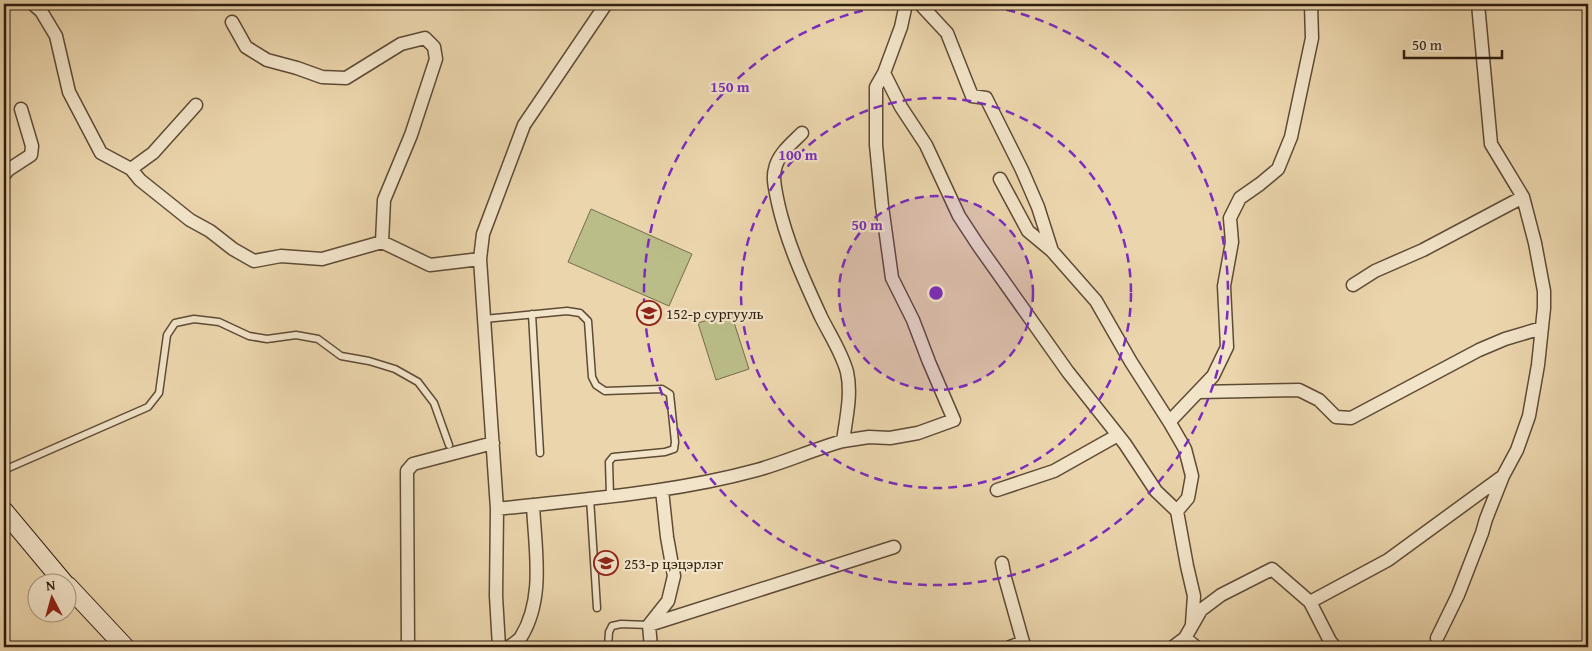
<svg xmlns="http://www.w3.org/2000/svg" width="1592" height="651" font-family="'Gentium Book Plus',serif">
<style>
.green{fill:#babd88;stroke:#746d4b}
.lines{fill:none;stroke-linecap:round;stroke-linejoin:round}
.lane-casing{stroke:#5e4b36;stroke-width:9}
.street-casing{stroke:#5e4b36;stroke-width:15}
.secondary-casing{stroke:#2f1d0e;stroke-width:20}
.lane{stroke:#f2e4c9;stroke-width:6}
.street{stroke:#f2e4c9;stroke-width:12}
.secondary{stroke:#f2e4c9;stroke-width:18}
.ring{fill:none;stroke:#7b2cbf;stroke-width:2.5;stroke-dasharray:9 6}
.labels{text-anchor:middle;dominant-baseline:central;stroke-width:4.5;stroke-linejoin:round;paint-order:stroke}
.poi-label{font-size:15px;fill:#2f1d0e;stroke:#f2e4c9;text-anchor:start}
.centre{fill:#7b2cbf;stroke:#f2e4c9;stroke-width:2.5}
.ring-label{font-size:15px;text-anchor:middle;font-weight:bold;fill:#7b2cbf;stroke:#f2e4c9;stroke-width:4.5;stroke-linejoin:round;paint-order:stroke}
</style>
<rect width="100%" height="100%" fill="#ebd5ac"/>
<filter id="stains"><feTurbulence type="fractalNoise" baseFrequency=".004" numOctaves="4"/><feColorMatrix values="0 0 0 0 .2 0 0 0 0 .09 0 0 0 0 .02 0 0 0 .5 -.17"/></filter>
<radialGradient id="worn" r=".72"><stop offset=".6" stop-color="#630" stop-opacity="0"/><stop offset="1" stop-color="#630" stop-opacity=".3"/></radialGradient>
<path class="green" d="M 591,209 L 692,254 L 669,306 L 568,262 Z
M 731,313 L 749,369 L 716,380 L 698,323 Z"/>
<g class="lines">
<defs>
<path id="lane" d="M 532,314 L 540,453
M 484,319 L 567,311 L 580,313 L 588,321 L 592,377 L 596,385 L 605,391 L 662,389 L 670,394 L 675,442 L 674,449 L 665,452 L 613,457 L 609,462 L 610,496
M 4,470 L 148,407 L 159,393 L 167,335 L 175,323 L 194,319 L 219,322 L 249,336 L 267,339 L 296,335 L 318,339 L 341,356 L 369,361 L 395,369 L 418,382 L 434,403 L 449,445
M 590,498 L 597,608
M 608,647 L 609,632 L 612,626 L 621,624 L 649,625"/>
<path id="street" d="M 33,4 L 41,11 L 56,36 L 69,92 L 101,153 L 131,169
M 920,4 L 947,33 L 972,96 L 986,98 L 1022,170 L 1038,207 L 1052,251
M 232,22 L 246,47 L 267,60 L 297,68 L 322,77 L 346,78 L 401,44 L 425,38 L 434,47 L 436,59 L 411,135 L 384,200 L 382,242
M 884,73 L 901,107 L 926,145 L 959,216 L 978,245 L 1068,372 L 1125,444 L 1156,491 L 1177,511
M 196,105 L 153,153 L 131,169 L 140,180 L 190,220 L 210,231 L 233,249 L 254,261 L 281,256 L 322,259 L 382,242 L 430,265 L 480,259
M 4,175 L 8,170 L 31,155 L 32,146 L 21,109
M 1000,179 L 1028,231 L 1052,251 L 1096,301 L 1131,362 L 1170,423
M 1353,285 L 1375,271 L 1423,250 L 1523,197
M 1199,392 L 1299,390 L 1319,400 L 1336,417 L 1351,418 L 1479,350 L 1505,339 L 1542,328
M 843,441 L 869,437 L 890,438 L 918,433 L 954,420 L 929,362 L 913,320 L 892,278 L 882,206 L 876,145 L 876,87 L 884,73 L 901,27 L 906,4
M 997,490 L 1054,471 L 1118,435
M 497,509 C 584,499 673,493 757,470 C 786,462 814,449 843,441 C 846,419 852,394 847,372 C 842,353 830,335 821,317 C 804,280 787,243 778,203 C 776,192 772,179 775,169 C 778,154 792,143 802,133
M 1002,563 L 1005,578 L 1023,642
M 1310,602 L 1388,560 L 1503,476
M 1192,624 L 1194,596 L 1187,566 L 1177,511 L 1188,498 L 1192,476 L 1185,449 L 1170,423 L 1172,419 L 1213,376 L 1227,347 L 1224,286 L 1232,242 L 1230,218 L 1240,198 L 1260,184 L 1278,169 L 1291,137 L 1312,38 L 1311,4
M 649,625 L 894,547
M 1185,638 L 1196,647
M 1437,638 L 1458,595 L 1482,533 L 1486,519 L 1503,476 L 1517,450 L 1529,416 L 1538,365 L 1544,308 L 1544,291 L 1535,243 L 1523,197 L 1491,144 L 1478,4
M 408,647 L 407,471 L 413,464 L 493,443
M 499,647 L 496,596 L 497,509 L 480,259 L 483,234 L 524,125 L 606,4
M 509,647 C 513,644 518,641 521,637 C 545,598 535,549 533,505
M 651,647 L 649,625 L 668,601 L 674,576 L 667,537 L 662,490
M 1010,647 L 1023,642 L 1025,647
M 1173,647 L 1185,638 L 1201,610 L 1221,595 L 1272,569 L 1310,602 L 1330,641 L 1335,647"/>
<path id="secondary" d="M 4,511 L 65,584
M 68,586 L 125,647"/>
</defs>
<use href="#lane" class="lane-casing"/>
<use href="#street" class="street-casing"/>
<use href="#secondary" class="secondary-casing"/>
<use href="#lane" class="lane"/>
<use href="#street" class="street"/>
<use href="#secondary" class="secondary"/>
</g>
<circle cx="936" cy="293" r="97" fill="#7b2cbf" fill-opacity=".12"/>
<g class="ring">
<circle cx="936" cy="293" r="97"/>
<circle cx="936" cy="293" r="195"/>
<path d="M977 4A292 292 0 1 1 895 4"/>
</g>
<defs>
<symbol id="school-ring" viewBox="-11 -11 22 22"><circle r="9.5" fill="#f2e4c9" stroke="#8f2418" stroke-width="1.5"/><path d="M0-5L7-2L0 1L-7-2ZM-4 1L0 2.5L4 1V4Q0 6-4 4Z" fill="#8f2418"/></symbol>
</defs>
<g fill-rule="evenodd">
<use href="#school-ring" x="635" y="299" width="28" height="28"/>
<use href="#school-ring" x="592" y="549" width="28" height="28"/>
</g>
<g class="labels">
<g class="poi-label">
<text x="666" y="313">152-р сургууль</text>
<text x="624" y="563">253-р цэцэрлэг</text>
</g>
</g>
<circle cx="936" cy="293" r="8" class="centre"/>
<g class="ring-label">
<text x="730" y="92">150 m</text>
<text x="798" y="160">100 m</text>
<text x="867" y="230">50 m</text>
</g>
<rect width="1592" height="651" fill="none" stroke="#ebd5ac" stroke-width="20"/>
<rect x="5" y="5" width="1582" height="641" fill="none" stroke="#2f1d0e" stroke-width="2.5"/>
<rect x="10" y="10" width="1572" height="631" fill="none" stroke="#2f1d0e"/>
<g transform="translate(52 598) rotate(354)"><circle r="24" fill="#f2e4c9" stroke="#a4947e"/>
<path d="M0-4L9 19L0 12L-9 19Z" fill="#8f2418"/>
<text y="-8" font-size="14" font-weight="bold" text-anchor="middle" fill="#2f1d0e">N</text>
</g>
<path d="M1404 50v8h98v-8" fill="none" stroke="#2f1d0e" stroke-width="2.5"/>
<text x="1412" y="50" font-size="15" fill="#2f1d0e" stroke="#f2e4c9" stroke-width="4" paint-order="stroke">50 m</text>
<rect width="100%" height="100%" filter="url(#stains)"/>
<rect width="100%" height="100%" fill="url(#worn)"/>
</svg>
